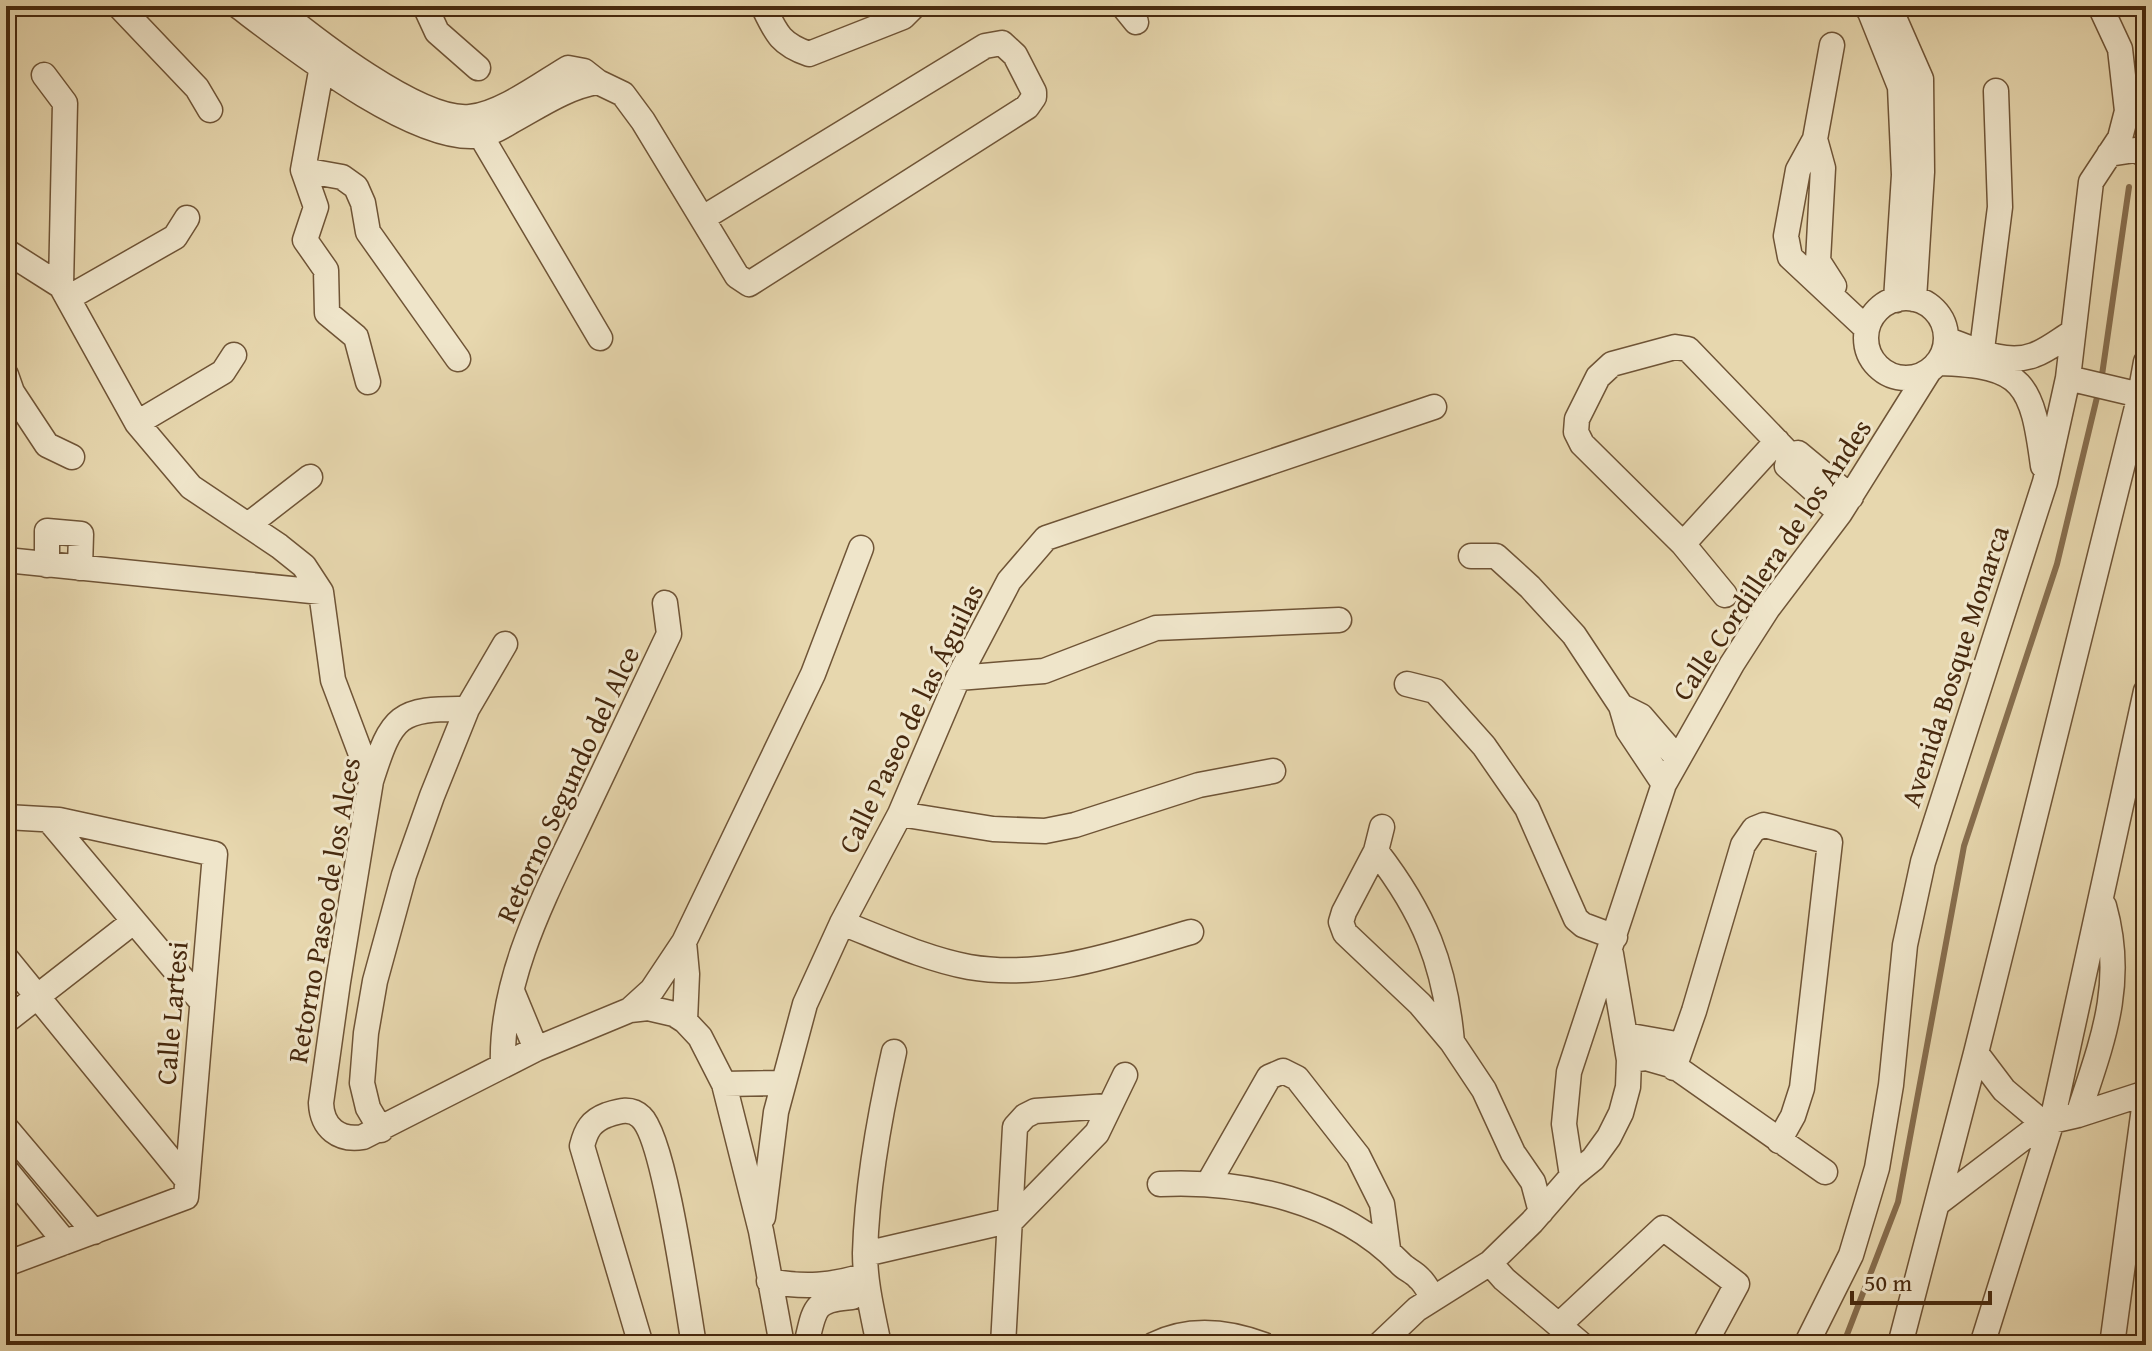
<svg xmlns="http://www.w3.org/2000/svg" width="2152" height="1351" font-family="'Gentium Book Plus',serif">
<style>
.lines{fill:none;stroke-linecap:round;stroke-linejoin:round}
.stream{stroke:#876e4e;stroke-width:6}
.minor-casing{stroke:#6f5436;stroke-width:27}
.minor{stroke:#efe5ca;stroke-width:24}
.labels{text-anchor:middle;dominant-baseline:central;stroke-width:6;stroke-linejoin:round;paint-order:stroke}
.street-label{font-size:28px;fill:#47290e;stroke:#efe5ca}
</style>
<rect width="100%" height="100%" fill="#e7d7ae"/>
<filter id="stains"><feTurbulence type="fractalNoise" baseFrequency=".0025" numOctaves="4"/><feColorMatrix values="0 0 0 0 .2 0 0 0 0 .09 0 0 0 0 .02 0 0 0 .5 -.17"/></filter>
<radialGradient id="worn" r=".72"><stop offset=".6" stop-color="#630" stop-opacity="0"/><stop offset="1" stop-color="#630" stop-opacity=".3"/></radialGradient>
<g class="lines">
<path class="stream" d="M 2101,382 L 2129,187
M 1843,1345 L 1898,1202 L 1964,846 L 2057,564 L 2098,393"/>
<defs>
<path id="minor" d="M 119,6 L 197,88 L 210,110
M 238,6 C 287,43 419,148 482,135 C 491,133 502,127 510,122 C 538,107 566,87 598,82
M 274,6 C 313,38 419,122 470,117 C 501,114 541,84 568,68 L 584,71 L 598,82 L 623,94 L 643,121 L 737,276 L 749,284 L 1027,107 L 1034,97 L 1034,92 L 1015,55 L 1002,43 L 985,46 L 703,218
M 425,6 L 437,32 L 478,68
M 763,6 C 776,33 780,44 809,54 L 903,17 L 914,6
M 1123,6 L 1136,22
M 1866,6 L 1870,12 L 1900,87 L 1904,175 L 1896,300
M 1889,6 L 1921,79 L 1922,172 L 1914,299
M 1832,45 L 1815,139 L 1798,170 L 1786,236 L 1790,257 L 1867,329
M 324,55 L 303,170 L 316,207 L 305,240 L 326,270 L 327,313 L 356,337 L 368,382
M 44,75 L 65,103 L 61,286
M 481,136 L 600,338
M 1815,139 L 1823,168 L 1818,261 L 1834,286
M 2109,154 L 2135,150 L 2146,155
M 303,170 L 342,177 L 356,187 L 363,203 L 368,232 L 458,359
M 6,251 L 61,286 L 137,423 L 191,487 L 279,546 L 304,566 L 321,592 L 333,680 L 371,781
M 68,298 L 175,237 L 187,218
M1866 338a40 40 0 1 1 80 0a40 40 0 1 1-80 0Z
M 1946,339 C 1973,349 2006,366 2034,355 C 2048,350 2061,339 2073,332
M 1937,363 C 2025,365 2032,384 2043,466
M 1980,365 L 2000,207 L 1996,91
M 6,375 L 12,392 L 47,445 L 72,457
M 2068,378 L 2140,395
M 137,423 L 223,372 L 234,355
M 1790,455 L 1787,466 L 1840,513
M 248,525 L 310,477
M 1683,544 L 1777,441
M 1471,556 L 1496,556 L 1530,587 L 1574,635 L 1621,706 L 1628,730 L 1664,784
M 6,560 L 321,592
M 47,565 L 47,531 L 81,534 L 80,568
M 1725,595 L 1683,544 L 1582,444 L 1576,432 L 1577,419 L 1598,377 L 1612,364 L 1675,347 L 1688,349 L 1790,455 L 1798,453 L 1851,497
M 958,678 L 1044,671 L 1156,628 L 1339,620
M 1407,684 L 1435,691 L 1484,746 L 1527,808 L 1576,919 L 1583,925 L 1615,937
M 1621,706 L 1641,716 L 1678,759
M 467,709 C 398,708 392,715 371,781 L 338,982 L 321,1103 C 322,1128 339,1141 363,1137 L 536,1049 L 630,1010 L 648,1008 L 674,1014 L 685,1021 L 700,1037 L 724,1084 L 761,1231 L 782,1345
M 900,814 L 993,829 L 1045,831 L 1075,825 L 1199,785 L 1273,771
M 6,817 L 59,820 L 215,854 L 186,1197 L 6,1264
M 49,820 L 202,1002
M 1382,827 L 1376,851 L 1344,912 L 1341,922 L 1345,933 L 1420,1004 L 1452,1042 L 1484,1090 L 1513,1153 L 1533,1182 L 1541,1212
M 1376,851 C 1424,913 1445,964 1452,1042
M 842,923 C 883,939 926,959 969,967 C 1046,980 1118,953 1191,932
M 684,942 L 687,974 L 685,1021
M 6,958 L 187,1180
M 512,991 L 536,1049
M 630,1010 L 652,990 L 684,942 L 813,674 L 861,548
M 6,1021 L 133,922
M 1625,1035 L 1682,1045
M 1976,1053 L 2004,1090 L 2043,1123
M 1629,1060 L 1646,1058 L 1674,1066 L 1825,1172
M 503,1065 C 500,976 548,890 585,811 C 613,752 641,693 669,634 L 665,603
M 1674,1068 L 1694,1011 L 1743,845 L 1754,829 L 1764,825 L 1830,842 L 1802,1088 L 1793,1116 L 1779,1141
M 724,1084 L 783,1083
M 2078,1115 C 2102,1042 2126,984 2104,906
M 6,1128 L 94,1232
M 381,1130 L 368,1108 L 362,1083 L 366,1033 L 375,981 L 404,875 L 432,796 L 467,709 L 505,644
M 6,1170 L 65,1242
M 1572,1176 L 1564,1124 L 1569,1072 L 1664,784 L 1732,664 L 1768,608 L 1840,513 L 1929,371
M 1160,1184 C 1244,1180 1340,1201 1400,1263 C 1405,1269 1414,1272 1419,1278 C 1425,1283 1429,1292 1433,1298
M 1208,1184 L 1269,1077 L 1283,1071 L 1297,1078 L 1358,1156 L 1382,1204 L 1388,1249
M 1938,1203 L 2043,1123 L 2078,1115 L 2146,1093
M 763,1217 L 776,1112 L 805,1004 L 842,923 L 900,814 L 958,678 L 1009,581 L 1046,538 L 1434,407
M 865,1254 L 1012,1220 L 1097,1133 L 1125,1075
M 1490,1263 L 1504,1279 L 1582,1345
M 769,1281 C 804,1288 832,1286 866,1275
M 1559,1325 L 1663,1228 L 1737,1284 L 1704,1345
M 641,1345 L 582,1146 C 586,1130 591,1121 607,1115 C 619,1111 631,1107 641,1117 C 665,1139 687,1305 694,1345
M 806,1345 C 815,1309 812,1300 852,1297
M 879,1345 C 873,1315 865,1284 865,1253 C 867,1185 879,1118 894,1052
M 1003,1345 L 1015,1127 L 1025,1116 L 1035,1111 L 1108,1106
M 1153,1345 C 1189,1327 1227,1331 1264,1345
M 1379,1345 L 1417,1309 L 1490,1263 L 1532,1222 L 1572,1176 L 1593,1159 L 1609,1137 L 1621,1113 L 1628,1087 L 1629,1060 L 1611,954
M 1806,1345 L 1851,1255 L 1877,1168 L 1891,1085 L 1905,945 L 1923,862 L 2045,482 L 2068,378 L 2091,182 L 2120,138 L 2127,111 L 2120,49 L 2100,6
M 1900,1345 L 1976,1053 L 2140,395 L 2146,362
M 1982,1345 L 2052,1121 L 2146,691
M 2112,1345 L 2146,1093"/>
</defs>
<use href="#minor" class="minor-casing"/>
<use href="#minor" class="minor"/>
</g>
<g class="labels">
<g class="street-label">
<text transform="translate(1771 559) rotate(-56)">Calle Cordillera de los Andes</text>
<text transform="translate(1954 666) rotate(-72)">Avenida Bosque Monarca</text>
<text transform="translate(910 718) rotate(-64)">Calle Paseo de las Águilas</text>
<text transform="translate(567 784) rotate(-65)">Retorno Segundo del Alce</text>
<text transform="translate(323 910) rotate(-80)">Retorno Paseo de los Alces</text>
<text transform="translate(171 1013) rotate(-85)">Calle Lartesi</text>
</g>
</g>
<rect width="2152" height="1351" fill="none" stroke="#e7d7ae" stroke-width="32"/>
<rect x="8" y="8" width="2136" height="1335" fill="none" stroke="#47290e" stroke-width="4"/>
<rect x="16" y="16" width="2120" height="1319" fill="none" stroke="#47290e" stroke-width="2"/>
<path d="M1852 1291v12h138v-12" fill="none" stroke="#47290e" stroke-width="4"/>
<text x="1864" y="1291" font-size="24" fill="#47290e" stroke="#efe5ca" stroke-width="6" paint-order="stroke">50 m</text>
<rect width="100%" height="100%" filter="url(#stains)"/>
<rect width="100%" height="100%" fill="url(#worn)"/>
</svg>
